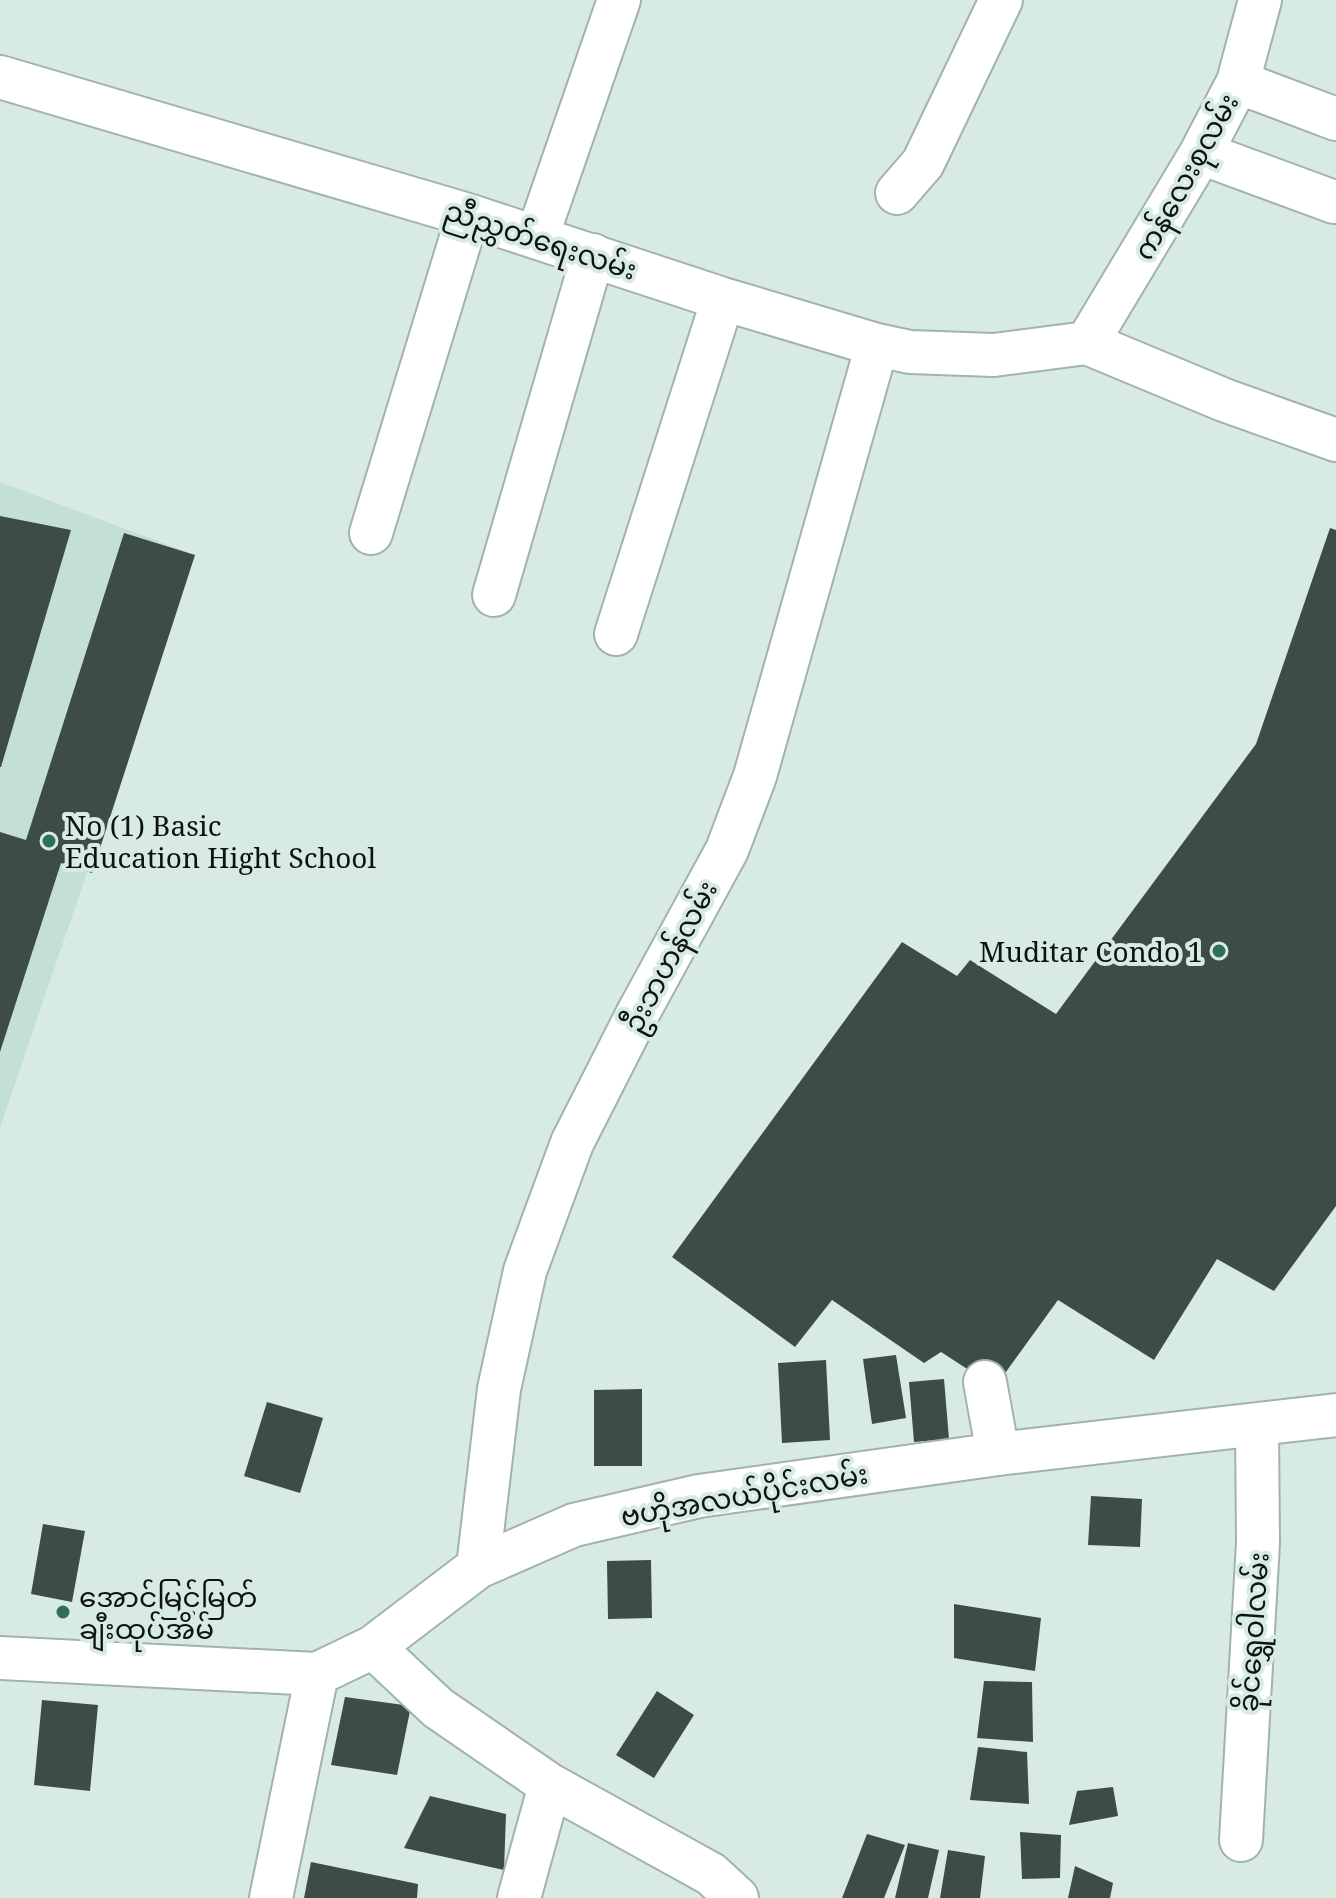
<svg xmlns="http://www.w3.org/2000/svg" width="1336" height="1898" font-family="'Noto Serif','Noto Sans Myanmar',serif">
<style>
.built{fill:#c4dfd5}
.building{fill:#3d4c47}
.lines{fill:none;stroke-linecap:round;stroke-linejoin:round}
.minor-casing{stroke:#a1b3ac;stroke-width:46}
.minor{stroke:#fff;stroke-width:42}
.poi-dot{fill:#306f5c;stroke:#d8ebe3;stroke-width:3}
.labels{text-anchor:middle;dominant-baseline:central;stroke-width:8;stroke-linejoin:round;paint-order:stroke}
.street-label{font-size:28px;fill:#0d1311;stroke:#d8ebe3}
.poi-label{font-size:28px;fill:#0d1311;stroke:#d8ebe3;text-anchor:start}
</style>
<rect width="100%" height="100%" fill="#d8ebe3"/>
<path class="built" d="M 0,482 L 195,555 L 0,1128 Z"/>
<path class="building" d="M 0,516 L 71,530 L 1,767 L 0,767 Z
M 1330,528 L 1336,530 L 1336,1206 L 1274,1291 L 1217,1259 L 1154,1360 L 1058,1300 L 995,1387 L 941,1352 L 924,1363 L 832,1300 L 795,1347 L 672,1257 L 902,942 L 957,976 L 970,960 L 1056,1014 L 1256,744 Z
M 124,533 L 195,555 L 92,873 L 61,863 L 0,1052 L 0,832 L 26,840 Z
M 896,1355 L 906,1418 L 872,1424 L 863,1359 Z
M 826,1360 L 830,1440 L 782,1443 L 778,1363 Z
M 944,1379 L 949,1439 L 914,1442 L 909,1382 Z
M 642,1389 L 642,1466 L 594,1466 L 594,1390 Z
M 267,1402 L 323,1418 L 300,1493 L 244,1476 Z
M 1091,1496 L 1142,1499 L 1140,1547 L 1088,1545 Z
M 43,1524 L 85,1531 L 72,1602 L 31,1594 Z
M 651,1560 L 652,1618 L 608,1619 L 607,1561 Z
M 954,1604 L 1041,1618 L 1035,1671 L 954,1658 Z
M 984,1681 L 1032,1682 L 1033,1742 L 977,1738 Z
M 657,1691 L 694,1715 L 654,1778 L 616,1755 Z
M 345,1697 L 411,1706 L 397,1775 L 331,1765 Z
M 42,1700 L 98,1705 L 90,1791 L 34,1785 Z
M 978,1747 L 1027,1752 L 1029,1804 L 970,1800 Z
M 1113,1787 L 1118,1816 L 1069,1825 L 1077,1791 Z
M 430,1796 L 506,1814 L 504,1870 L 404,1848 Z
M 1020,1832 L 1061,1835 L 1060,1878 L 1022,1879 Z
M 867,1834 L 905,1845 L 884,1898 L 842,1898 Z
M 908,1843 L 939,1850 L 928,1898 L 895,1898 Z
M 948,1850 L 985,1856 L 980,1898 L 940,1898 Z
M 311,1862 L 418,1884 L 417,1898 L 304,1898 Z
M 1075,1866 L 1113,1883 L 1110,1898 L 1068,1898 Z"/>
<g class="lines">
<defs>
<path id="minor" d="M 0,77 L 468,215 L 723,299 L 877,345 L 910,352 L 994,355 L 1087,343
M 1238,82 L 1336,119
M 1201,153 L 1334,202
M 897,193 L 923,163 L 1001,0
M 537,237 L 619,0
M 1087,343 L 1201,153 L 1238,82 L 1260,0
M 1087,343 L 1224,400 L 1336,440
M 371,533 L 468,215
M 494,595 L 593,255
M 616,634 L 723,299
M 985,1382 L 998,1454
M 478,1567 L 499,1389 L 525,1271 L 572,1143 L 638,1013 L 727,850 L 755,776 L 877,345
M 373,1647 L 438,1708 L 550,1785 L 711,1874 L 737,1898
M 0,1658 L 317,1674 L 373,1647 L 478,1567 L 574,1525 L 699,1496 L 998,1454 L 1336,1415
M 1241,1840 L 1258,1543 L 1257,1424
M 271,1898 L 317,1674
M 519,1898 L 550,1785"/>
</defs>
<use href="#minor" class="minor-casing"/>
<use href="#minor" class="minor"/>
</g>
<g class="poi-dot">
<circle cx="49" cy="841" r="8"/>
<circle cx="1219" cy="951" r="8"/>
<circle cx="63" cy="1612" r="8"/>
</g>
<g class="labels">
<g class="street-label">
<text transform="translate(1185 176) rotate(-61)">ကန်လေးစုလမ်း</text>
<text transform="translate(541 239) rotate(18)">ညီညွှတ်ရေးလမ်း</text>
<text transform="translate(669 956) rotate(-62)">ဦးဘဟန်လမ်း</text>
<text transform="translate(744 1494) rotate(-10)">ဗဟိုအလယ်ပိုင်းလမ်း</text>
<text transform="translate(1252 1632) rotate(-86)">ခိုင်ရွှေဝါလမ်း</text>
</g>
<g class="poi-label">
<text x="65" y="825">No (1) Basic<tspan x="65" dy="32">Education Hight School</tspan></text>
<text x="1203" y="951" text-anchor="end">Muditar Condo 1</text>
<text x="79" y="1596">အောင်မြင့်မြတ်<tspan x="79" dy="32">ချီးထုပ်အိမ်</tspan></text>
</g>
</g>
</svg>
